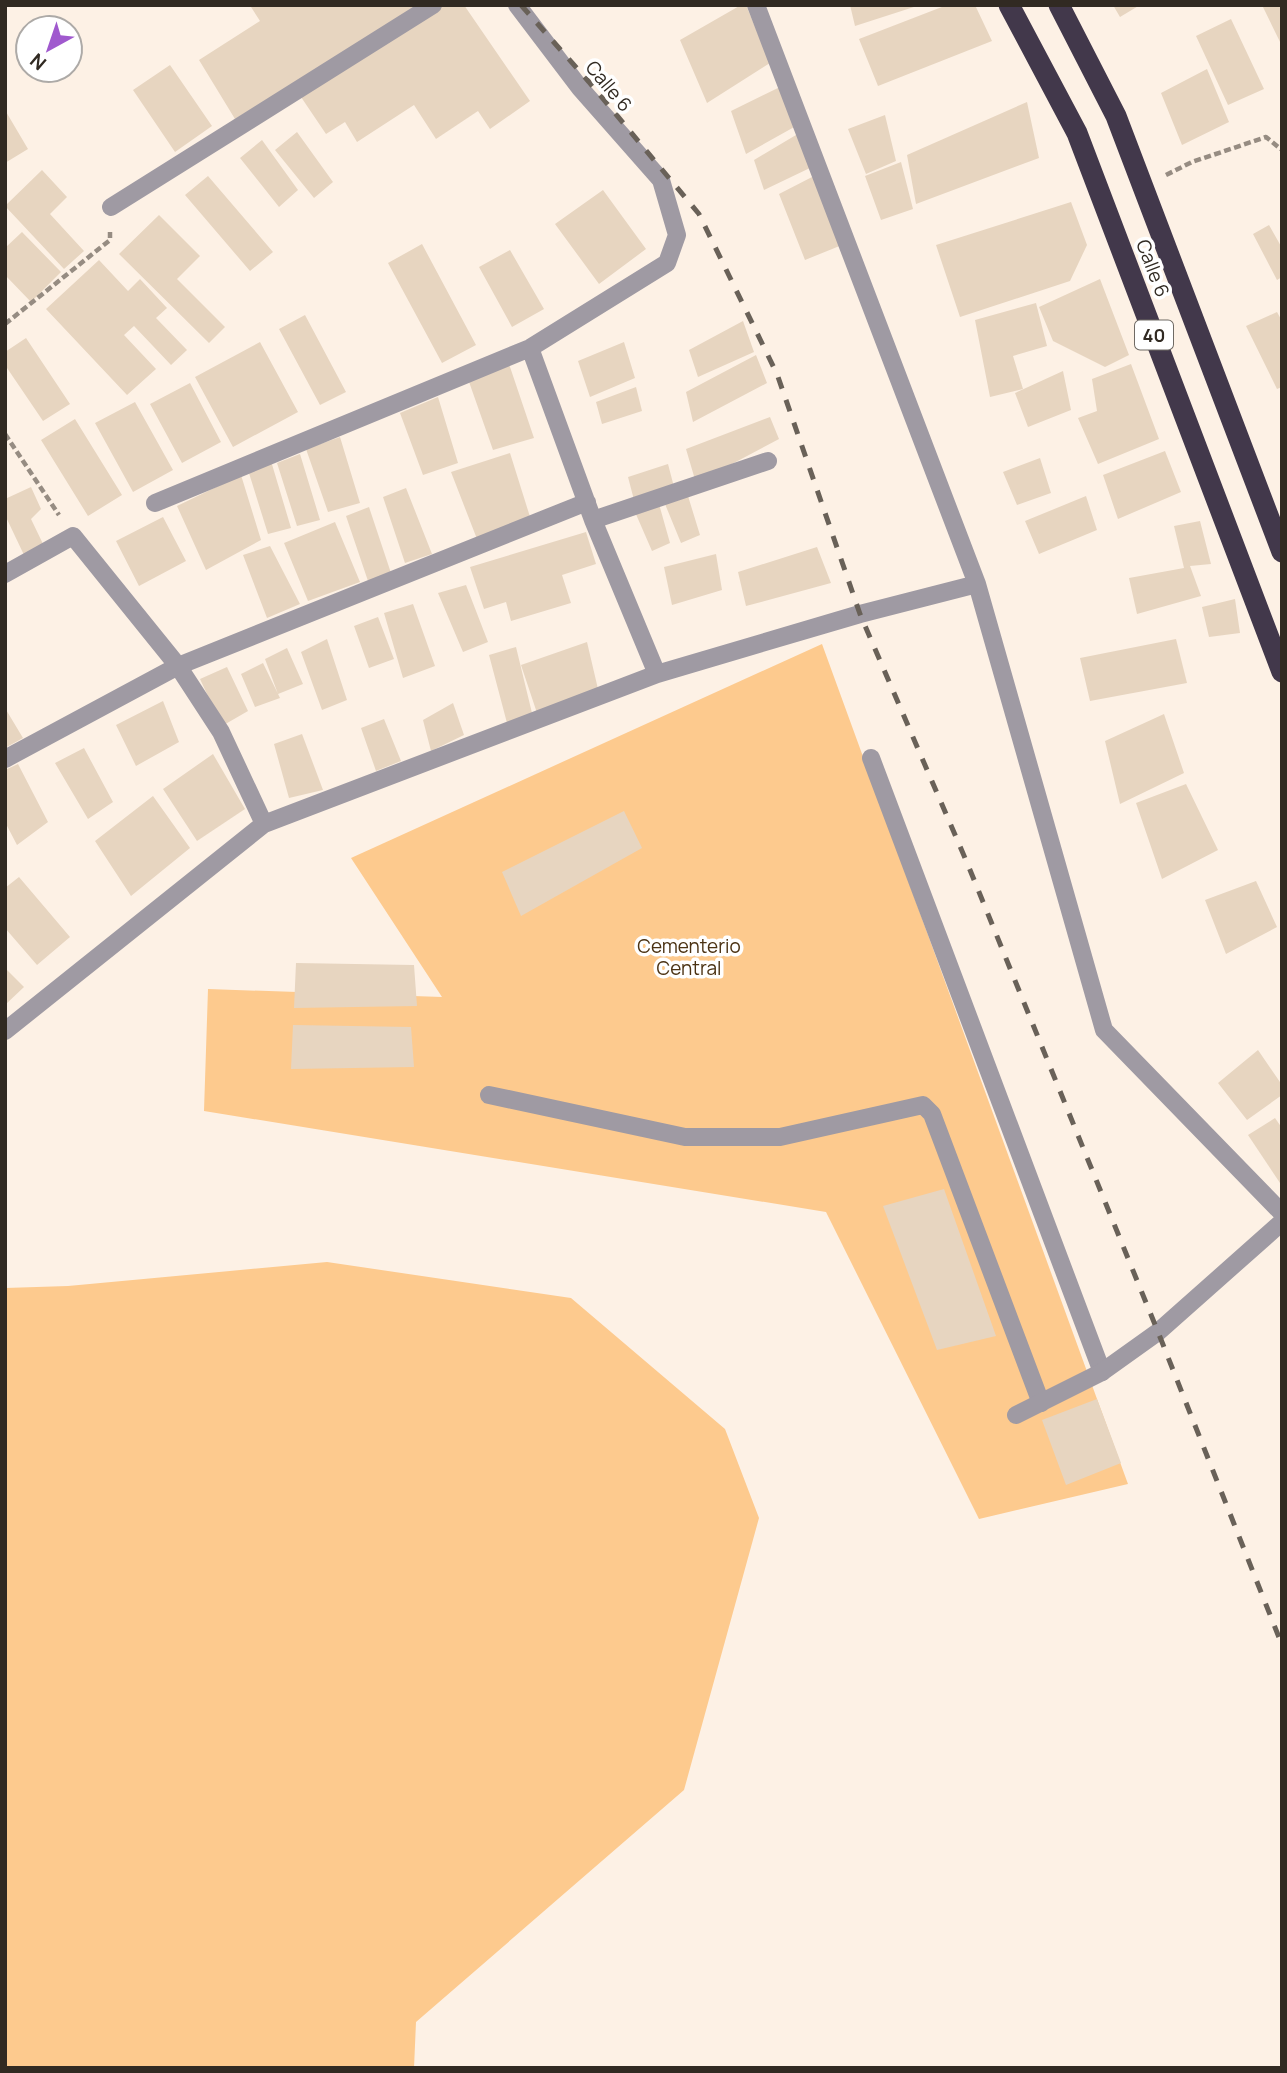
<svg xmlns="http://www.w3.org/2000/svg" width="1287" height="2073" font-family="Manrope,sans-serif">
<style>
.green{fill:#fdca8e}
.building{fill:#e7d5c0}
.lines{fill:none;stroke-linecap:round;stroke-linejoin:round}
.path{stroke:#968c82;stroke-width:4.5;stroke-dasharray:7 3.5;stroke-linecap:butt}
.lane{stroke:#9f9aa3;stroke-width:18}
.street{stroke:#9f9aa3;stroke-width:18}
.highway{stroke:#42384b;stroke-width:21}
.rail{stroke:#696158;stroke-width:5;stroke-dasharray:12 12;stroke-linecap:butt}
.labels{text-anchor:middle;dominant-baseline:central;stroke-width:7;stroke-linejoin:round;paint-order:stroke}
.shield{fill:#fff;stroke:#6f6a64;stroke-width:2}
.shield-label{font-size:18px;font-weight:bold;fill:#312a22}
.street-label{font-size:19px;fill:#312a22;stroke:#fff}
.park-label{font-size:19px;fill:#4b3213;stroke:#fff}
</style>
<rect width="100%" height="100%" fill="#fdf1e5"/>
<path class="green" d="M 822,644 L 1128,1484 L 979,1519 L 826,1212 L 204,1111 L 208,989 L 442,997 L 351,858 Z
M 327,1262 L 571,1298 L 725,1429 L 759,1518 L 684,1790 L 416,2022 L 414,2068 L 5,2068 L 5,1288 L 68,1286 Z"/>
<path class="building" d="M 253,5 L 417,5 L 381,31 L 235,119 L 199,60 L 260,21 L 251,7 Z
M 443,5 L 464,5 L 530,101 L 490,129 L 478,111 L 436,139 L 414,105 L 357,142 L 345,122 L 326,134 L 301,97 Z
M 741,5 L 746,5 L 770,63 L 707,103 L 680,40 Z
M 850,5 L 917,5 L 917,6 L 855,26 Z
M 947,5 L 975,5 L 992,41 L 878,86 L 859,39 Z
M 1113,5 L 1140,5 L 1120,17 Z
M 1262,5 L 1282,5 L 1282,46 Z
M 1231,19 L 1264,89 L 1228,105 L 1196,36 Z
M 170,65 L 212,126 L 175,152 L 133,90 Z
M 1207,69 L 1229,122 L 1182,145 L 1161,93 Z
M 780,87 L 796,126 L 746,154 L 731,111 Z
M 1027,102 L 1039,158 L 916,204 L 907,155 Z
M 5,110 L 28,149 L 5,163 Z
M 885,115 L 896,161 L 866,174 L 848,129 Z
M 297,132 L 333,182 L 314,198 L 275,150 Z
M 801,132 L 812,167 L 764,190 L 754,160 Z
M 262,140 L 298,190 L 279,207 L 240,158 Z
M 901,162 L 913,209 L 881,220 L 865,176 Z
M 42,170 L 67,197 L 50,214 L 84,251 L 64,269 L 5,206 Z
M 208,176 L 273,252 L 250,271 L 185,195 Z
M 814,176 L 842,245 L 805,260 L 779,194 Z
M 603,190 L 646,249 L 599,284 L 555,224 Z
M 1071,202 L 1087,245 L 1070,281 L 960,317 L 936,245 Z
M 159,215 L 200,256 L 177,279 L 225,327 L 209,343 L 119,254 Z
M 1269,225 L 1282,248 L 1282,277 L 1277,280 L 1253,234 Z
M 22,232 L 61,272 L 31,302 L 5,275 L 5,248 Z
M 422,244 L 476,345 L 442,363 L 388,263 Z
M 510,250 L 544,309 L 512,327 L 479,267 Z
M 99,260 L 128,291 L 140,279 L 167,308 L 156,318 L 187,350 L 171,365 L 134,326 L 124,335 L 156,369 L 127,395 L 46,309 Z
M 1100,279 L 1129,355 L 1105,367 L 1053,341 L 1039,307 Z
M 1036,303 L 1047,346 L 1013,356 L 1023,389 L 990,397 L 975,320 Z
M 1277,312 L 1282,321 L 1282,387 L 1277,389 L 1246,326 Z
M 305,315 L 346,392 L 320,405 L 279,329 Z
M 743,321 L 754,352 L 698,377 L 689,350 Z
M 26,338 L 70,404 L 43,421 L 5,365 L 5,352 Z
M 260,342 L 298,412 L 233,447 L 195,377 Z
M 624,342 L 635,378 L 590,397 L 578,361 Z
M 756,355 L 767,383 L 693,422 L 686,392 Z
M 509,364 L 534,438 L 493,450 L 468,379 Z
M 1131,364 L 1159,439 L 1098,464 L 1078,418 L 1097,411 L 1092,379 Z
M 1063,371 L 1071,410 L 1028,427 L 1015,393 Z
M 190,383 L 221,442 L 182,463 L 150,404 Z
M 636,387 L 642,411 L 602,424 L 596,402 Z
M 438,397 L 458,463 L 423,475 L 400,413 Z
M 135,402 L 173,470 L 133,492 L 95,423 Z
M 770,417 L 779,439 L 696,483 L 686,449 Z
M 75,419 L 122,495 L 88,516 L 41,440 Z
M 340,437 L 360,503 L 328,512 L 306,449 Z
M 1165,451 L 1181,492 L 1118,519 L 1103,475 Z
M 510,453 L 531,520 L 477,539 L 451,472 Z
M 300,454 L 320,520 L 297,526 L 277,463 Z
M 1040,458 L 1051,493 L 1017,505 L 1003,472 Z
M 271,461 L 291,528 L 268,534 L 248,470 Z
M 668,464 L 674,487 L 634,500 L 628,477 Z
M 241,475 L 261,540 L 206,570 L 177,506 Z
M 31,487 L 41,509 L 31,519 L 44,546 L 24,555 L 5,515 L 5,499 Z
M 406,488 L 432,554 L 405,563 L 383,497 Z
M 688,496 L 700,535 L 681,543 L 665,504 Z
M 1086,496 L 1097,530 L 1039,554 L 1025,521 Z
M 659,504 L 670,543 L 652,551 L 635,512 Z
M 369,507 L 391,573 L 368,581 L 346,516 Z
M 163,517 L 186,561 L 139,586 L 116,541 Z
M 1200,521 L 1211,564 L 1190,566 L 1201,596 L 1137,614 L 1129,578 L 1184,568 L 1174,526 Z
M 335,522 L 360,582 L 308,601 L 284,543 Z
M 586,532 L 596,564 L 562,575 L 571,603 L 511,621 L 506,602 L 484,609 L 470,567 Z
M 270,546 L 300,604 L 267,618 L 243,555 Z
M 817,547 L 831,583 L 746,606 L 738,572 Z
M 716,554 L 722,590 L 672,605 L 664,567 Z
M 466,585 L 488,642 L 463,652 L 438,593 Z
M 1235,599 L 1240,633 L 1209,637 L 1202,607 Z
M 413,604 L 435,666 L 403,678 L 384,613 Z
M 378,617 L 394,659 L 369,668 L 354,626 Z
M 327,639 L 347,700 L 322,710 L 301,652 Z
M 1176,639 L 1187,683 L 1090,701 L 1080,658 Z
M 587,642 L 598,689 L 537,713 L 521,665 Z
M 516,647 L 532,713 L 507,723 L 489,655 Z
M 287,648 L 303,684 L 278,694 L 265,659 Z
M 263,663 L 280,698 L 255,707 L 241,674 Z
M 227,667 L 248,711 L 222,726 L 200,679 Z
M 163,701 L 179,742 L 136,766 L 116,725 Z
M 453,703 L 464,735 L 431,751 L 423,720 Z
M 5,708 L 23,738 L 5,748 Z
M 1164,714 L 1184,773 L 1120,804 L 1105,741 Z
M 384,719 L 401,761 L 376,771 L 361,728 Z
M 302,734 L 323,790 L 289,798 L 274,744 Z
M 84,748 L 113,802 L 88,819 L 55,763 Z
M 213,754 L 245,809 L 197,841 L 163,789 Z
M 18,764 L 48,822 L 17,845 L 5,822 L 5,770 Z
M 1186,784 L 1218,850 L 1162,879 L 1136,803 Z
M 153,796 L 190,848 L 131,896 L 95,841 Z
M 624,811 L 642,848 L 521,916 L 502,872 Z
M 19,877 L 70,937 L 37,965 L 5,928 L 5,888 Z
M 1256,881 L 1277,927 L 1226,954 L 1205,900 Z
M 296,963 L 414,965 L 417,1006 L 294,1008 Z
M 5,968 L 24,987 L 5,1005 Z
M 293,1025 L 411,1027 L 414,1067 L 291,1069 Z
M 1258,1050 L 1282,1085 L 1282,1095 L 1247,1120 L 1218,1083 Z
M 1275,1118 L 1282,1128 L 1282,1186 L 1248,1135 Z
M 944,1189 L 996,1336 L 937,1350 L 883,1206 Z
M 1097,1399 L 1121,1463 L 1066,1485 L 1042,1420 Z"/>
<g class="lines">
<path class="path" d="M 1166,175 L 1192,162 L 1266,137 L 1282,150
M 5,324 L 110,240 L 110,232
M 5,434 L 59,515"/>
<path class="lane" d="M 871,758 L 1102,1372
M 489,1095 L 685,1137 L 780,1137 L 923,1105 L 932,1114 L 1041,1403"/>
<path class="street" d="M 756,5 L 977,584 L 1104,1030 L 1282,1213
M 111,207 L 433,5
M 530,348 L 593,520 L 657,674
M 155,503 L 530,348 L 667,263 L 677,235 L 661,180 L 580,88 L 517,5
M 593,520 L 768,461
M 5,574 L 73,536 L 178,666 L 221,732 L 264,824
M 5,759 L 178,666 L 587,502
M 5,1031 L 264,824 L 657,674 L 860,614 L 977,584
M 1016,1415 L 1102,1372 L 1158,1332 L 1282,1222"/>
<path class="highway" d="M 1009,5 L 1077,133 L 1282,672
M 1059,5 L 1116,116 L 1282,552"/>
<path class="rail" d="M 521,5 L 589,82 L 699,214 L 777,374 L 860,614 L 968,865 L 1158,1332 L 1282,1645"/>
</g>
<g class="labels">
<rect class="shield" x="1135" y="320.5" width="38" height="29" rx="5"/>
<g class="shield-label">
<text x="1154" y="335">40</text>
</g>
<g class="street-label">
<text transform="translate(609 86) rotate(50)">Calle 6</text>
<text transform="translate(1153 268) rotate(69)">Calle 6</text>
</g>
<g class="park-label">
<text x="689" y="946">Cementerio<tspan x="689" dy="22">Central</tspan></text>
</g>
</g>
<rect width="1287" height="2073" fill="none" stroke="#312a22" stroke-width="14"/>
<g transform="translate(49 49) rotate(220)"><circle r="33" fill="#ffffff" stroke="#adaaa7" stroke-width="2"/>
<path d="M0-5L12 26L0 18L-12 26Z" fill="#a059ce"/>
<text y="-10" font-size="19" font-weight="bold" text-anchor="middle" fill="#312a22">N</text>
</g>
</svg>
